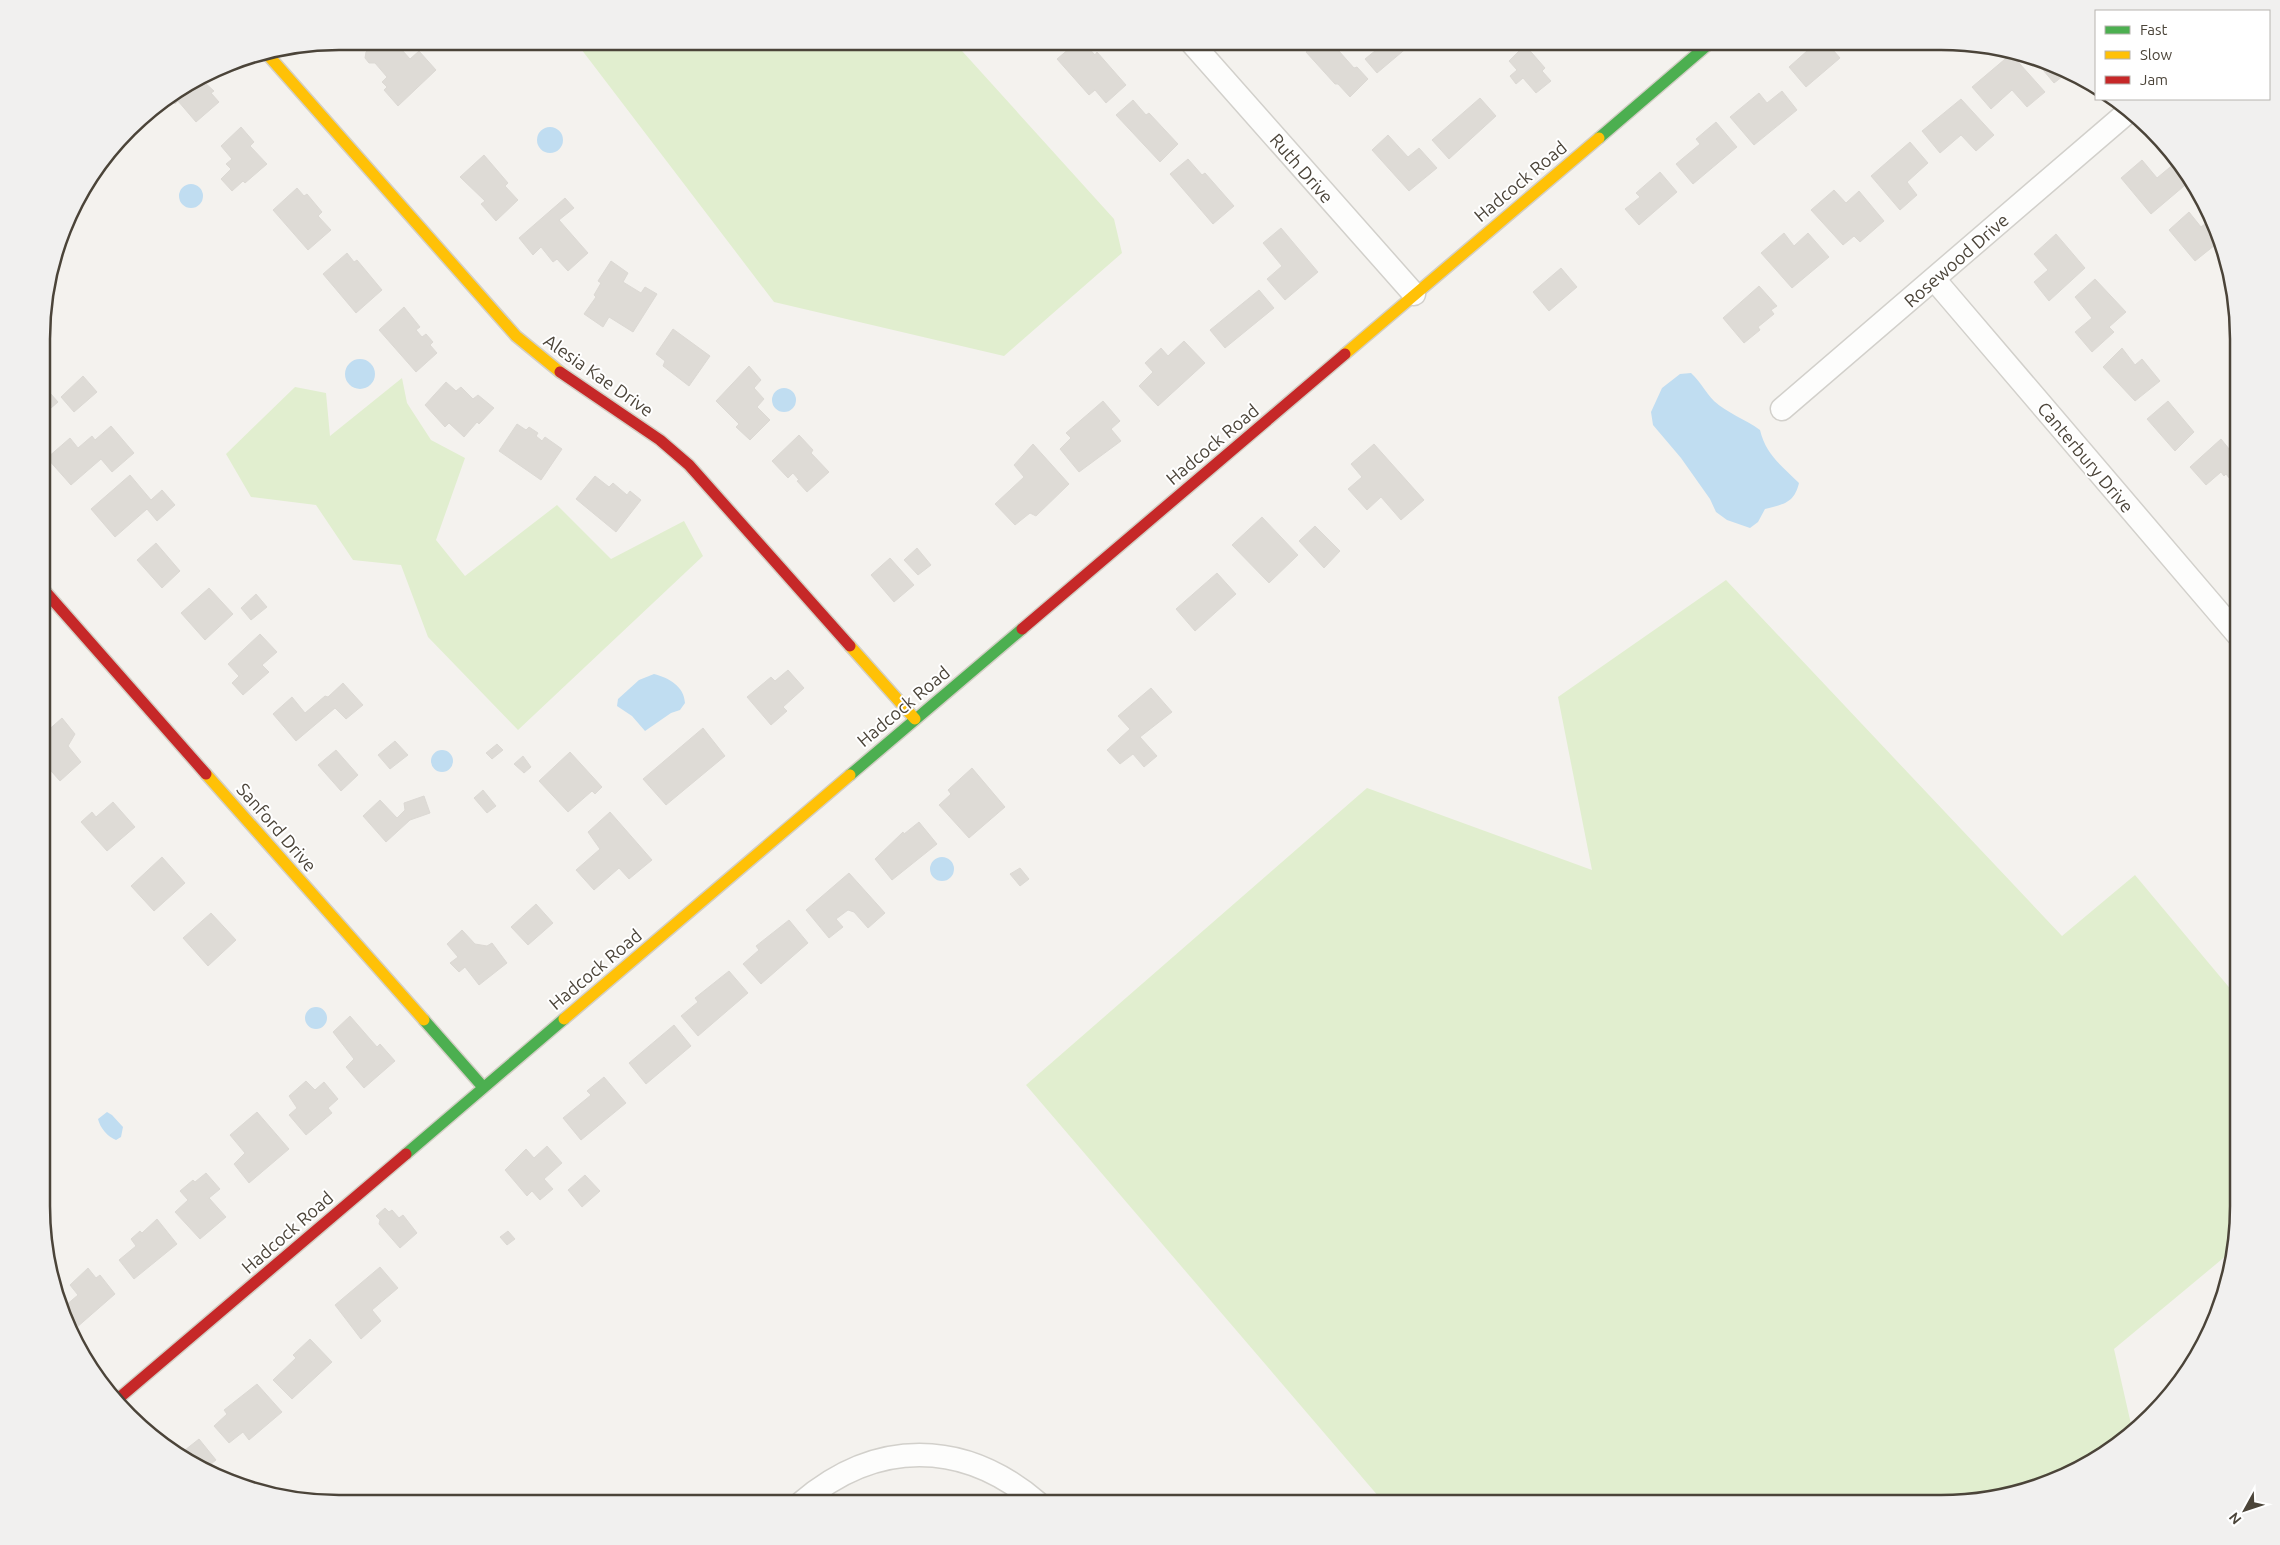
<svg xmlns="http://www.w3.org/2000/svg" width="2280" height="1545" font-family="Ubuntu,sans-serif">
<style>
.green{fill:#e1eecf}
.water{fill:#c0ddf1}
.building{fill:#dedbd6;stroke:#dcd9d4}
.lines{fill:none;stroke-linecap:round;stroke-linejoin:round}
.street-casing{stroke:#d2d0cb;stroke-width:25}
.fast-casing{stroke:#d3cfc5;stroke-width:14}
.slow-casing{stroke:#d3cfc5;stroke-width:14}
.jam-casing{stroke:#d3cfc5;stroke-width:14}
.street{stroke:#fdfdfc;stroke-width:22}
.fast{stroke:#4caf50;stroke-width:11}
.slow{stroke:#ffc107;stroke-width:11}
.jam{stroke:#c62828;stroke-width:11}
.labels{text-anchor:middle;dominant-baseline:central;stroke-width:4;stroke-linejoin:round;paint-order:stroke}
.street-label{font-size:18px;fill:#4b4439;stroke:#fff}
.rim{fill:none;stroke:#4b4439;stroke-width:2.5}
</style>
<rect width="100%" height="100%" fill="#f4f2ee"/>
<path class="green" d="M 575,41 L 953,41 L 1114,219 L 1122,253 L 1004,356 L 774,302 Z
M 402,378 L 407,403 L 431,440 L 465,458 L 436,540 L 465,576 L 557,505 L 611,559 L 684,521 L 703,556 L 518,730 L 428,637 L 401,565 L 353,560 L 316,505 L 251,497 L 226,454 L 295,387 L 326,393 L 330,436 Z
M 1726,580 L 2062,936 L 2135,875 L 2238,998 L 2238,1225 L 2233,1250 L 2114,1349 L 2133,1433 L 2073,1473 L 2018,1494 L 1941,1504 L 1385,1504 L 1026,1085 L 1367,788 L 1592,870 L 1558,697 Z"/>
<path class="water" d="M537 140a13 13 0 1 1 26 0a13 13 0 1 1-26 0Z
M179 196a12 12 0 1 1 24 0a12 12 0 1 1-24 0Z
M345 374a15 15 0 1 1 30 0a15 15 0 1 1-30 0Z
M 1691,373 C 1701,382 1705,392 1714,401 C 1727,413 1745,419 1760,430 C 1766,455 1782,466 1799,483 C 1794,504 1783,504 1765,509 L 1758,522 L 1750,528 L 1727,520 L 1716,512 L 1710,499 L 1681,458 L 1653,425 L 1651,412 L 1662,388 L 1680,374 Z
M772 400a12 12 0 1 1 24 0a12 12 0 1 1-24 0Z
M 654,674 C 669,678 684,686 685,703 L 680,710 L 671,713 L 645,731 L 632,716 L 617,706 L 618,699 L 639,680 Z
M431 761a11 11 0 1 1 22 0a11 11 0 1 1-22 0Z
M930 869a12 12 0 1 1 24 0a12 12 0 1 1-24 0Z
M305 1018a11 11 0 1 1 22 0a11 11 0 1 1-22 0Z
M 107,1112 L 112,1115 L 123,1127 L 121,1137 L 116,1140 C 108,1137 100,1128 98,1119 Z"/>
<path class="building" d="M 377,41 L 394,41 L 410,59 L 419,51 L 436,70 L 398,106 L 384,90 L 387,87 L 382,82 L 387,77 L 375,63 L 369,63 L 365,58 L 366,52 Z
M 1077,42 L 1083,42 L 1095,55 L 1097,52 L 1126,85 L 1106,103 L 1095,90 L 1089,95 L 1057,59 Z
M 1318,42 L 1331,42 L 1354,68 L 1357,67 L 1368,79 L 1350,97 L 1338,84 L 1335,84 L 1306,52 Z
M 1386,42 L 1406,42 L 1409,46 L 1377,73 L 1365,59 Z
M 1817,42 L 1826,42 L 1840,58 L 1806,87 L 1789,67 Z
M 1525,45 L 1545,68 L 1542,71 L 1551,81 L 1536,93 L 1523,78 L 1516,84 L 1510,76 L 1517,70 L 1509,61 Z
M 2011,54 L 2045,92 L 2027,107 L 2012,90 L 1991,109 L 1972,87 Z
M 2042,60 L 2067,73 L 2054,83 L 2038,64 Z
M 204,77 L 206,79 L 203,81 L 214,91 L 211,93 L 219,102 L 196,122 L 178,101 L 175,104 L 170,98 Z
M 1782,91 L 1797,110 L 1754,145 L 1730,117 L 1759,93 L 1767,103 Z
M 1480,98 L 1496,116 L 1449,159 L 1432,140 Z
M 1961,99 L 1994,135 L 1976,151 L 1961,135 L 1940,153 L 1922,131 Z
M 1133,100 L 1146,115 L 1149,113 L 1178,144 L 1160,162 L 1116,115 Z
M 1716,122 L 1737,147 L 1693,184 L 1676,164 L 1700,144 L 1696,139 Z
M 241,127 L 254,142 L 250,146 L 267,164 L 245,183 L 243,181 L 232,191 L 221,179 L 231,169 L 226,164 L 232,159 L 221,146 Z
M 1388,135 L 1408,157 L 1419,148 L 1437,168 L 1409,191 L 1372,150 Z
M 1910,142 L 1928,163 L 1907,182 L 1917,195 L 1900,210 L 1871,176 Z
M 484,155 L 508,183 L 505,186 L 518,200 L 496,221 L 481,204 L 485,201 L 460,177 Z
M 1188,159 L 1202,175 L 1205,173 L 1234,206 L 1213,224 L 1170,174 Z
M 2142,160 L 2157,178 L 2175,163 L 2190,181 L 2151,214 L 2121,178 Z
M 1660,172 L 1677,192 L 1639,225 L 1625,209 L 1640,197 L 1636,193 Z
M 297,188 L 304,196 L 307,194 L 322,212 L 318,216 L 331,230 L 308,250 L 273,210 Z
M 1834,190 L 1846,203 L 1859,191 L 1884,221 L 1860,242 L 1854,236 L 1843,245 L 1811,210 Z
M 565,198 L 574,208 L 559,220 L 588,253 L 568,271 L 557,259 L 553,262 L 541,247 L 533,255 L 519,238 Z
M 2189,212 L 2201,227 L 2211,219 L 2220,241 L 2195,261 L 2169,230 Z
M 1281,228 L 1318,272 L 1285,300 L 1267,279 L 1282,266 L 1263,243 Z
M 1784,233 L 1794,246 L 1808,233 L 1829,257 L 1792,288 L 1761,253 Z
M 2056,234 L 2085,268 L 2049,301 L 2034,282 L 2048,270 L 2034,254 Z
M 347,253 L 354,262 L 357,260 L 382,290 L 356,313 L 323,274 Z
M 611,261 L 628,273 L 623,282 L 641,293 L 645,287 L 657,294 L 633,332 L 609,317 L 603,327 L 584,314 L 596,297 L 594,295 L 601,283 L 598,281 Z
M 1561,268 L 1577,287 L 1549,311 L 1533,292 Z
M 2230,268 L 2233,286 L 2223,274 Z
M 2095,279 L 2126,312 L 2109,327 L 2114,332 L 2092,352 L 2075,332 L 2092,318 L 2075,297 Z
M 1759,286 L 1777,306 L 1771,310 L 1774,314 L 1758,327 L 1760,330 L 1744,343 L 1723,318 Z
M 1259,290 L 1274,308 L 1225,348 L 1210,330 Z
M 404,307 L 420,327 L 416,330 L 422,337 L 426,334 L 433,342 L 430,345 L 437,353 L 416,372 L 379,330 Z
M 673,329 L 710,356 L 689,386 L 663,366 L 665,361 L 656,354 Z
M 1184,341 L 1205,363 L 1158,406 L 1139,386 L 1153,372 L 1145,363 L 1161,348 L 1168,356 Z
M 2122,348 L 2135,365 L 2142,359 L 2160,381 L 2135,401 L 2103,367 Z
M 749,366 L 761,380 L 754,388 L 764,399 L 757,407 L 770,420 L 750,440 L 736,427 L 739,424 L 716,401 Z
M 83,376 L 97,392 L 74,412 L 61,397 Z
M 446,382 L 456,391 L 461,387 L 473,399 L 478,395 L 494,408 L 479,424 L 477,422 L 464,437 L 449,423 L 445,427 L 425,405 Z
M 50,393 L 58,402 L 44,414 L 44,398 Z
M 1103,401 L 1120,421 L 1111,429 L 1121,441 L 1079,472 L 1060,449 L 1071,438 L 1066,433 Z
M 2168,401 L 2194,432 L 2175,451 L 2147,419 Z
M 517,424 L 526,430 L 529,427 L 538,433 L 536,436 L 542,441 L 545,437 L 562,449 L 541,480 L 499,451 Z
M 111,426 L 134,453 L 112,472 L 101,459 L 71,485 L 47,458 L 70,438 L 78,448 L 92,436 L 95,440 Z
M 799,435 L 813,450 L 811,453 L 829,472 L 807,492 L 797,481 L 799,480 L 793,473 L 788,478 L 772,461 Z
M 2221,439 L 2238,460 L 2236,466 L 2238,469 L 2237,488 L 2226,474 L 2224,476 L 2221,472 L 2206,485 L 2190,467 Z
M 1033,444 L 1069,484 L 1036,516 L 1030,513 L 1015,525 L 995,504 L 1024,477 L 1014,465 Z
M 1374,444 L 1424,500 L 1401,520 L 1381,497 L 1367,510 L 1348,489 L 1362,477 L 1351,464 Z
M 130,475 L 151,500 L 162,490 L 175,505 L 157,521 L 147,509 L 115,537 L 91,509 Z
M 595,476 L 609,487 L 613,483 L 627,495 L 630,491 L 641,500 L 616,532 L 576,499 Z
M 1262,517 L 1298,555 L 1269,583 L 1232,545 Z
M 1315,526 L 1340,551 L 1324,568 L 1299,541 Z
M 156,543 L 180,571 L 162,588 L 137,560 Z
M 917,548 L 931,565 L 918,575 L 904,560 Z
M 890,558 L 914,585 L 894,602 L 871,575 Z
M 1217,573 L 1236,594 L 1195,631 L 1176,609 Z
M 209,588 L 233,614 L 205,640 L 181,613 Z
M 256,594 L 267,607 L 251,620 L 241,608 Z
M 260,634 L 277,652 L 262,665 L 269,672 L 243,695 L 232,683 L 239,676 L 228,664 Z
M 788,670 L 804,688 L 783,707 L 787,711 L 771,725 L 747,697 L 771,677 L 775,681 Z
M 343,683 L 363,705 L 346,719 L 335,708 L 296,741 L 273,714 L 292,697 L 305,713 L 325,696 L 328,697 Z
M 1151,688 L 1172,712 L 1140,737 L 1157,756 L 1144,767 L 1133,754 L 1120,764 L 1107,750 L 1130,729 L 1118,716 Z
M 62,718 L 75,734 L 68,746 L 81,762 L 60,781 L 44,763 L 44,734 Z
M 703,728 L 725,756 L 666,805 L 643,779 Z
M 395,741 L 408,755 L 390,769 L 378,755 Z
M 497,744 L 503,750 L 492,759 L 486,753 Z
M 336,750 L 358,775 L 341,791 L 318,765 Z
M 570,752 L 602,787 L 595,794 L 592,791 L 568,812 L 539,781 Z
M 523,756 L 531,767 L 524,773 L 514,764 Z
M 972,768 L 1005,807 L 969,838 L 939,805 L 951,794 L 948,790 Z
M 483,790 L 496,806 L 487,813 L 474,798 Z
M 424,796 L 430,813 L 410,820 L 386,842 L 363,816 L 380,800 L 397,818 L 405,810 L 404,803 Z
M 113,802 L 135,827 L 107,851 L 81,822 L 92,812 L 96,817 Z
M 610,812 L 652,860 L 629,879 L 619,868 L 594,890 L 576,870 L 600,849 L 588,832 Z
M 919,822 L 937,844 L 892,880 L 875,859 L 903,832 L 904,834 Z
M 162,857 L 185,883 L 154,911 L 131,886 Z
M 1020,868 L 1029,879 L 1020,886 L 1010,874 Z
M 849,873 L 885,913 L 868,928 L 854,912 L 848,910 L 836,919 L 843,927 L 829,938 L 806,910 Z
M 536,904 L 553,923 L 528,945 L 511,927 Z
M 211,913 L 236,940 L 208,966 L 183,938 Z
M 789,920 L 808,943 L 761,984 L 743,964 L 759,950 L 756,946 Z
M 462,930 L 475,944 L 487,946 L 492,943 L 507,963 L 479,985 L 465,967 L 459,972 L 450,963 L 458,957 L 447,944 Z
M 729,971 L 748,993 L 698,1036 L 681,1016 L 698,1002 L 695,998 Z
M 350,1016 L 377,1047 L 380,1044 L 395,1061 L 364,1088 L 346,1067 L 354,1059 L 333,1032 Z
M 674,1025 L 691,1046 L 646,1084 L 629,1063 Z
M 604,1077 L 626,1103 L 581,1140 L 563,1118 L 591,1095 L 587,1091 Z
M 306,1081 L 315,1090 L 324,1082 L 338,1099 L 328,1108 L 332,1113 L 306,1135 L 289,1115 L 297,1108 L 289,1096 Z
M 257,1112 L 289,1149 L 249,1183 L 234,1164 L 245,1153 L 230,1135 Z
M 547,1146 L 562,1163 L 544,1179 L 553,1189 L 540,1200 L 532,1191 L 527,1196 L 505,1170 L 526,1149 L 534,1158 Z
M 206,1173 L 220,1189 L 209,1198 L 226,1217 L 200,1239 L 175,1212 L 188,1200 L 180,1191 L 193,1180 L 195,1182 Z
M 585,1175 L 600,1191 L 582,1207 L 568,1190 Z
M 385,1208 L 389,1212 L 392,1210 L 399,1218 L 403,1215 L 417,1233 L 400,1248 L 379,1224 L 380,1220 L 376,1216 Z
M 157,1219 L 177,1244 L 134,1279 L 119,1260 L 136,1246 L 131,1239 L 140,1231 L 142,1233 Z
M 508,1231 L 515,1239 L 507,1245 L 500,1237 Z
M 380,1267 L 398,1288 L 372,1310 L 381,1321 L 361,1339 L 335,1305 Z
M 88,1268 L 96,1278 L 100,1275 L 115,1294 L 76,1328 L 69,1319 L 65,1306 L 78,1295 L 70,1285 Z
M 310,1339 L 332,1362 L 292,1399 L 273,1380 L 296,1358 L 293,1355 Z
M 257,1384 L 282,1412 L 249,1440 L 243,1432 L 229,1443 L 214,1426 L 227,1414 L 224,1410 Z
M 199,1439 L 216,1460 L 206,1468 L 180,1454 Z"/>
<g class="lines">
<defs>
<path id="street" d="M 1191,42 L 1414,294
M 1934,279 L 2238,635
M 1782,409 L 2129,111
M 801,1503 C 876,1439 963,1439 1038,1503"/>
<path id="fast" d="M 1599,138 L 1711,42
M 850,775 L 1022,629
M 424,1020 L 483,1087
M 406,1154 L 564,1019"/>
<path id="slow" d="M 268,55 L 516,336 L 560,372
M 1345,354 L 1599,138
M 850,646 L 915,719
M 206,774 L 424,1020
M 564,1019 L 850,775"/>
<path id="jam" d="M 560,372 L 660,440 L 689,465 L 850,646
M 44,590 L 206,774
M 1022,629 L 1345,354
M 119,1398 L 406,1154"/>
</defs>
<use href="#street" class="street-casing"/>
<use href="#fast" class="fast-casing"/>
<use href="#slow" class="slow-casing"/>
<use href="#jam" class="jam-casing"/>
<use href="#street" class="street"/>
<use href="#fast" class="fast"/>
<use href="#slow" class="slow"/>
<use href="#jam" class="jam"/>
</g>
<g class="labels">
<g class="street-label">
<text transform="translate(1302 168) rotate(49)">Ruth Drive</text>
<text transform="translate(1520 181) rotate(-40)">Hadcock Road</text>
<text transform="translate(1956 260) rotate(-41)">Rosewood Drive</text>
<text transform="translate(599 375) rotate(35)">Alesia Kae Drive</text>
<text transform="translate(1212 444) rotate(-40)">Hadcock Road</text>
<text transform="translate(2086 457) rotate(50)">Canterbury Drive</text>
<text transform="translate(903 706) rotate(-40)">Hadcock Road</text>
<text transform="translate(277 827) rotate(49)">Sanford Drive</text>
<text transform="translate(595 969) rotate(-40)">Hadcock Road</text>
<text transform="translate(287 1232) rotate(-41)">Hadcock Road</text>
</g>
</g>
<path d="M0 0H2280V1545H0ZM339 50H1941A289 289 0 0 1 2230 339V1206A289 289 0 0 1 1941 1495H339A289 289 0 0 1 50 1206V339A289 289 0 0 1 339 50Z" fill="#f1f0ef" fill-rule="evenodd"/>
<path class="rim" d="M339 50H1941A289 289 0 0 1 2230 339V1206A289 289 0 0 1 1941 1495H339A289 289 0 0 1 50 1206V339A289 289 0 0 1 339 50Z"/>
<rect x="2095" y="10" width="175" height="90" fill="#ffffff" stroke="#b7b4b0"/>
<rect x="2105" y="26" width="25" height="8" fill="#4caf50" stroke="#b7b4b0"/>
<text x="2140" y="35" font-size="15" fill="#4b4439">Fast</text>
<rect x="2105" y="51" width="25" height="8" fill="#ffc107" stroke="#b7b4b0"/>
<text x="2140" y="60" font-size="15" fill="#4b4439">Slow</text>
<rect x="2105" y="76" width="25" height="8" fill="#c62828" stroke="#b7b4b0"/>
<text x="2140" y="85" font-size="15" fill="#4b4439">Jam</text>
<g transform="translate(2245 1510) rotate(230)" stroke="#ffffff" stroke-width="4" paint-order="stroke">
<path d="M0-4L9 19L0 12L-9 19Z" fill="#4b4439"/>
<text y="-8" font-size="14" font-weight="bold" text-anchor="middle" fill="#4b4439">N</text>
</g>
</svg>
